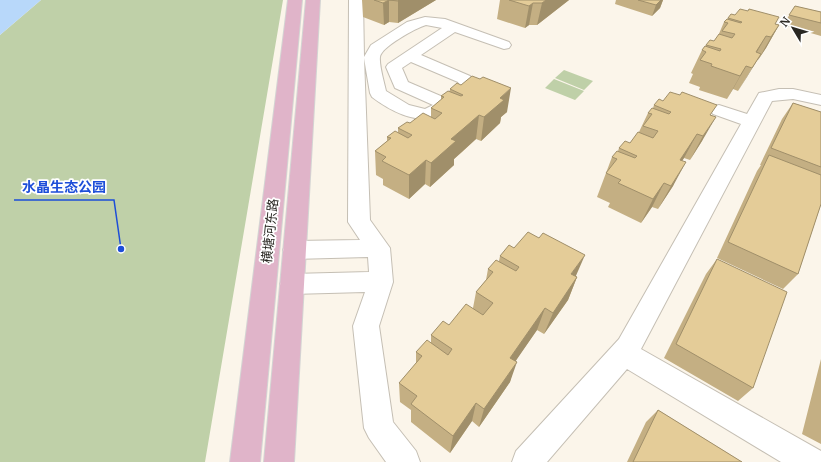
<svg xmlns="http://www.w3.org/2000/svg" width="821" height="462" font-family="Merriweather,'Noto Sans SC',serif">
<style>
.green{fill:#bfd0a8}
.water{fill:#b8d8fa}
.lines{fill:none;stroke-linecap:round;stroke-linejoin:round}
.minor-casing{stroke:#c5bfb4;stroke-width:2}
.major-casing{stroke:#d4d4d3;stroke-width:2}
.minor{fill:#fff;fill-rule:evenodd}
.major{fill:#e0b4c9;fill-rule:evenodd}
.wall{fill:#c4af83}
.shaded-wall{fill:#a08f6a}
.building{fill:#e4cc98;stroke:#a08f6a}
.labels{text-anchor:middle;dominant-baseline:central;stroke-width:3.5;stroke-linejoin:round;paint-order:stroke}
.street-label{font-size:13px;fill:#292722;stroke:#fff}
.leader{fill:none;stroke:#1d4ed8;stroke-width:1.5}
.callout-dot{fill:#1d4ed8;stroke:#fff;stroke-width:1.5}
.callout-label{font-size:14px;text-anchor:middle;font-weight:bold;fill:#1d4ed8;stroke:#fff;stroke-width:3.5;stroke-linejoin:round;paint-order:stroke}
</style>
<rect width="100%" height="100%" fill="#fbf5ea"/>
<path class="green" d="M 41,0 L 283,0 L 205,462 L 0,462 L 0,35 Z
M 564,70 L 593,81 L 584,90 L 555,78 Z
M 554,79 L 584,91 L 575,100 L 545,88 Z"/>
<path class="water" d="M 0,0 L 41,0 L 0,35 Z"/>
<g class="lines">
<defs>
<path id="minor" d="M 349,0 L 363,0 L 364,57 L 371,45 L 407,22 L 425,17 L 445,19 L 509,42 L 511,45 L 509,48 L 504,49 L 455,32 L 421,55 L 470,76 L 476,85 C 472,92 464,97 458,102 C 452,107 445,113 438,116 C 416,125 389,110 372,97 L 370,93 L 364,58 L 370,220 L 390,248 L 393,282 L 379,326 L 393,422 L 416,451 L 420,462 L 386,462 L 369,438 L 364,428 L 353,326 L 365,292 L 292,294 L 284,291 L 280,284 L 284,277 L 292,274 L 369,272 L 368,257 L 294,259 L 286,256 L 283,250 L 286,244 L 294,241 L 360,240 L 348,222 ZM 426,25 L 442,28 L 388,64 L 386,67 L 395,88 L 433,105 L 425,109 L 409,105 L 386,91 C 384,82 379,65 380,57 C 381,47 416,28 426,25 ZM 411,62 L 458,82 L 459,84 L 443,97 L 408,82 L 402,68 Z
M 793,89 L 821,95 L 821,105 L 793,99 L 772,101 L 641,349 L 821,451 L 821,462 L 781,462 L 627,369 L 547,462 L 512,462 L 516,451 L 619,339 L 741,124 L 713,114 L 710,110 L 713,106 L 719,105 L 747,114 L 759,93 L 779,89 Z"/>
<path id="major" d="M 288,0 L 302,0 L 260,462 L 230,462 Z
M 306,0 L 320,0 L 294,462 L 264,462 Z"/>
</defs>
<use href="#minor" class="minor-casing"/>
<use href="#major" class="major-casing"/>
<use href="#minor" class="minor"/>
<use href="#major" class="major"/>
</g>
<path class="wall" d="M 362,0 L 436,0 L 398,23 L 389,22 L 384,25 L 363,17 Z
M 500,0 L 569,0 L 537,25 L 529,25 L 525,28 L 497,19 Z
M 616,0 L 663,0 L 660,8 L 652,16 L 615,4 Z
M 795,6 L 821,12 L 821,36 L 783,25 Z
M 728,18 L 779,25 L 766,48 L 758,60 L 757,60 L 738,91 L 733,89 L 727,99 L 699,90 L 700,87 L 689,83 L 693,74 L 691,73 L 702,50 L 706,45 L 714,41 L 718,36 L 724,22 Z
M 450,89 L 507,112 L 501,117 L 500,123 L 481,141 L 476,139 L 462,152 L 454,159 L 454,165 L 430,187 L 425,184 L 409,199 L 383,185 L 383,179 L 376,175 L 375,151 L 387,141 L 387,137 L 398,132 L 398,128 L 410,123 L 431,117 L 431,108 L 441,100 L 441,96 L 450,92 Z
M 793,103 L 821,112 L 821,204 L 798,274 L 783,289 L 717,258 L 757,171 L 761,165 L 760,165 L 782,119 Z
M 654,105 L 711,116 L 702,141 L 690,160 L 684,158 L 682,161 L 673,186 L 658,209 L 652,207 L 641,223 L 608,207 L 610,203 L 597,197 L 612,157 L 618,151 L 619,148 L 630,143 L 639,132 L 648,113 L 653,108 Z
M 514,248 L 577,277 L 568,300 L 544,334 L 537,330 L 515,361 L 510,382 L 479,427 L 472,421 L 450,453 L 411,422 L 411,410 L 400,402 L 399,383 L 416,364 L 416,352 L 431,343 L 431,335 L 449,325 L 473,308 L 476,292 L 486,280 L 488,269 L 499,261 L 500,256 Z
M 717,259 L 753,388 L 738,401 L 664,358 L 706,274 Z
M 821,359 L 821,444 L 802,434 Z
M 658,410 L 742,462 L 627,462 L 646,422 Z"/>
<path class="shaded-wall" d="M 389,0 L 389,22 L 384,25 L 383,3 Z
M 399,0 L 436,0 L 398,23 L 398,1 Z
M 546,0 L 569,0 L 537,25 L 542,3 Z
M 661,0 L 663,0 L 660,8 L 652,16 L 656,5 Z
M 533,3 L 529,25 L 525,28 L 529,6 Z
M 779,25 L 766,48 L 758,60 L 771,37 Z
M 766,36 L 753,59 L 748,67 L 756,52 Z
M 761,54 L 747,77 L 738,91 L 752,68 Z
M 746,66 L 733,89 L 727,99 L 740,76 Z
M 511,88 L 507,112 L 501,117 L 500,123 L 481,141 L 484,117 L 500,98 Z
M 479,115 L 476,139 L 454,159 L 454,165 L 430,187 L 431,163 L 451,139 Z
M 716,117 L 702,141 L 690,160 L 703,136 Z
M 697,134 L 684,158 L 667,184 L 680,160 Z
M 426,160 L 425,184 L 409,199 L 409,175 Z
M 686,162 L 673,186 L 658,209 L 671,186 Z
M 664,183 L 652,207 L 641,223 L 653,199 Z
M 585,255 L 575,278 L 571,274 Z
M 577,277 L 568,300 L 544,334 L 553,313 Z
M 545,308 L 537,330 L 504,378 L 510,358 Z
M 517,362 L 510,382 L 479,427 L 484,409 Z
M 476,403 L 472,421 L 450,453 L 453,436 Z"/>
<path class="building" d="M 374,0 L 399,0 L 398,1 L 389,0 L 383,3 Z
M 509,0 L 546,0 L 542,3 L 533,3 L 529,6 Z
M 638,0 L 661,0 L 656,5 Z
M 795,6 L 821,12 L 821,23 L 789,15 Z
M 740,9 L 748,11 L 749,9 L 779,17 L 775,24 L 779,25 L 771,37 L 766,36 L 756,52 L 761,54 L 752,68 L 746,66 L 740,76 L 711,66 L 712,64 L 700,60 L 706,52 L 702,50 L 705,46 L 720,51 L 721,49 L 706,45 L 710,40 L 714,41 L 719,34 L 732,38 L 735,34 L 722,31 L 728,23 L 724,22 L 727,19 L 741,23 L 742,22 L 728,18 L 731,14 L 735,15 Z
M 472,76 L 480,79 L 483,77 L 511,88 L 500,98 L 504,100 L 484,117 L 479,115 L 464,128 L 451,139 L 456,141 L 431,163 L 426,160 L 409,175 L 382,161 L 386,157 L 375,151 L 391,138 L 387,137 L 395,131 L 408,138 L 412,135 L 398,128 L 407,122 L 410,123 L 423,113 L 435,119 L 442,113 L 431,108 L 444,97 L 441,96 L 448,91 L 461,96 L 463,95 L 450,89 L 457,83 L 461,85 Z
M 670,92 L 680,95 L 682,92 L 717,105 L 710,115 L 716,117 L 703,136 L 697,134 L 688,148 L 680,160 L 686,162 L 671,186 L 664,183 L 653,199 L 618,183 L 621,180 L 606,173 L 617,159 L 612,157 L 617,151 L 635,158 L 637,156 L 619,148 L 625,141 L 630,143 L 638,132 L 653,138 L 658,131 L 643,126 L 652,114 L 648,113 L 652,108 L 669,114 L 671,112 L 654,105 L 659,99 L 663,101 Z
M 793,103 L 821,112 L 821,167 L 771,148 Z
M 769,155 L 821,175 L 821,204 L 798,274 L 728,242 Z
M 528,232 L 539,238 L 543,233 L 585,255 L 571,274 L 577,277 L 553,313 L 545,308 L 510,358 L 517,362 L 484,409 L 476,403 L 453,436 L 411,404 L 417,396 L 399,383 L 422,356 L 416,352 L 427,340 L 448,355 L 452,349 L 431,335 L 443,321 L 449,325 L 466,304 L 483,315 L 493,303 L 476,292 L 493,272 L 488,269 L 496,260 L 516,271 L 519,267 L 500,256 L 509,245 L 514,248 Z
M 717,259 L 787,292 L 753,388 L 676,344 Z
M 658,410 L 742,462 L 633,462 Z"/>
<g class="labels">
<g class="street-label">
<text transform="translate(270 231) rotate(-84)">横塘河东路</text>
</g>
</g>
<path class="leader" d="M121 249L114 200H14"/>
<circle class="callout-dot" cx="121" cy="249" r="4"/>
<g class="callout-label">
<text x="64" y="192">水晶生态公园</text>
</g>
<g transform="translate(793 28) rotate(308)" stroke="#ffffff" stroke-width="3" paint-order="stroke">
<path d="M0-3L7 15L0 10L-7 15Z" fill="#292722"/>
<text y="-6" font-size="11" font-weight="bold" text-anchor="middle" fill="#292722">N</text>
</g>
</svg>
